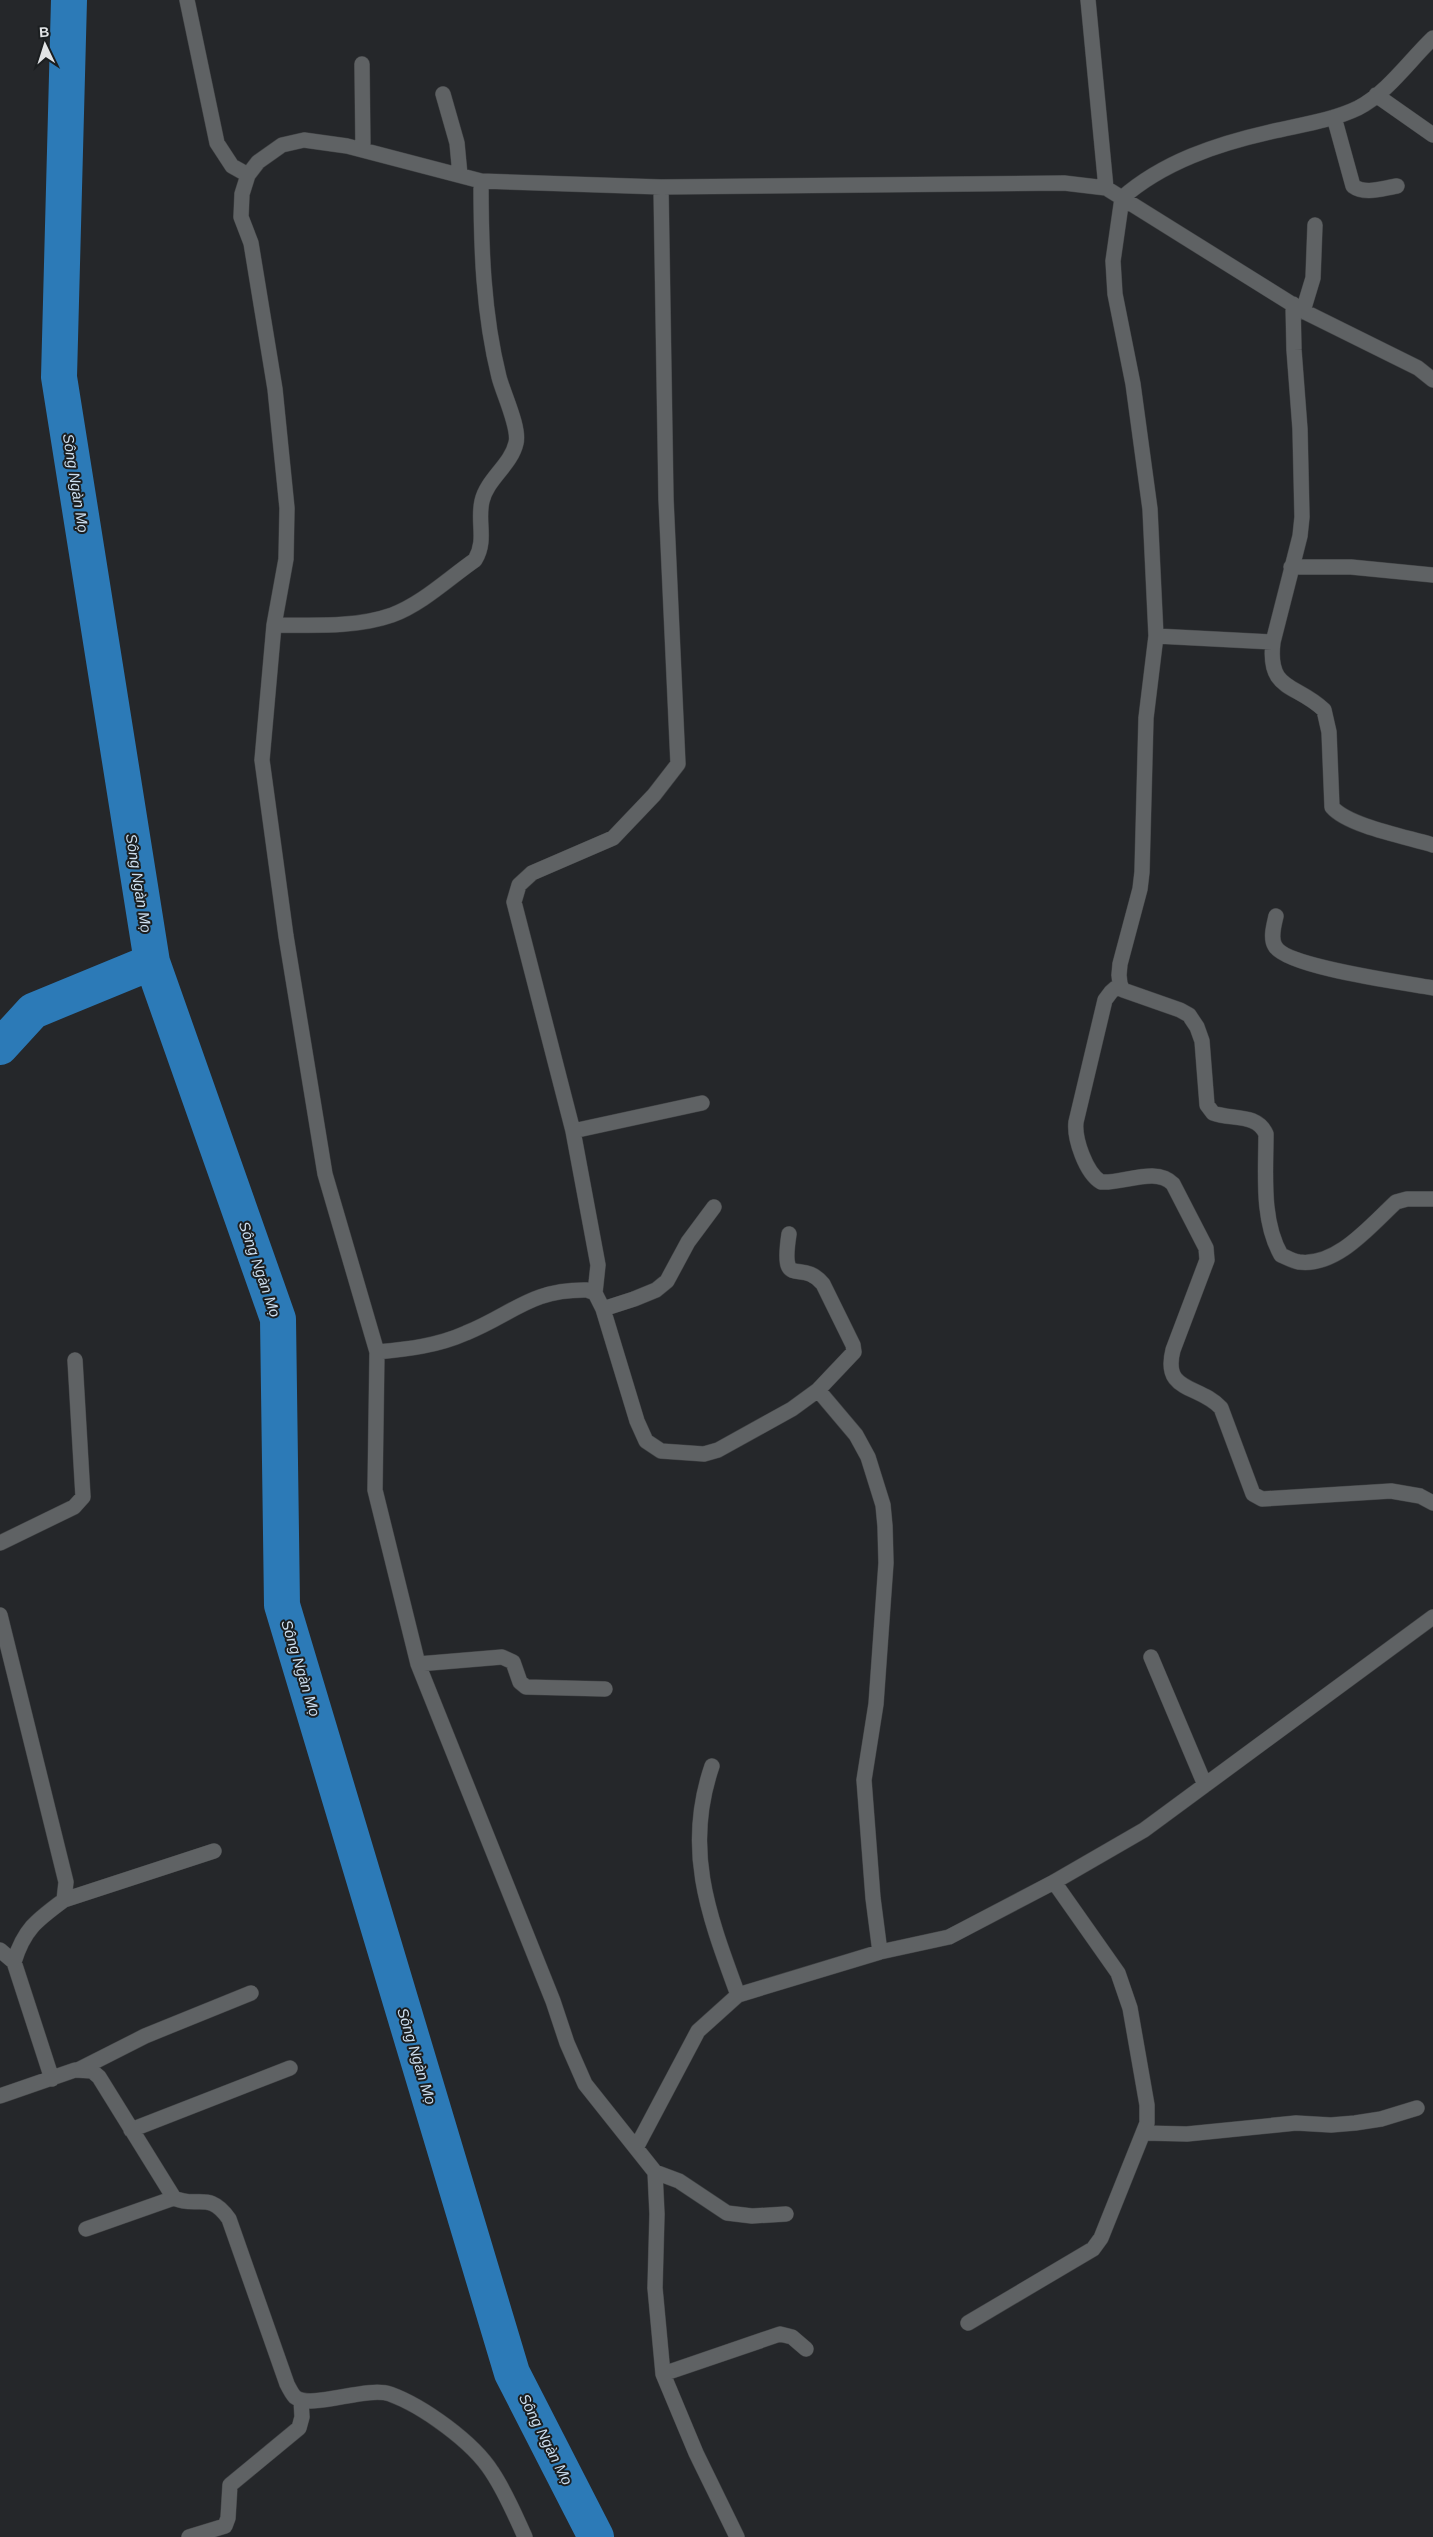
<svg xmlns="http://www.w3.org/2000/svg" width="1433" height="2537" font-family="Arial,sans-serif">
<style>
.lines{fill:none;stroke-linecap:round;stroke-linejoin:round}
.river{stroke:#2c7ab7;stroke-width:36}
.minor-casing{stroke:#414345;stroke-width:16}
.minor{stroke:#5f6264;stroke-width:15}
.labels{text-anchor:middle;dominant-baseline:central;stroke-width:4;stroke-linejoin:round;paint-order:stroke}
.water-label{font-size:15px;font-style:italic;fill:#ccdeef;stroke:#1b1e20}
</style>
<rect width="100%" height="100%" fill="#25272a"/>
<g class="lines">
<path class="river" d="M 69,0 L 59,377 L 152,962 L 278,1319 L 282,1605 L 512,2373 L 596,2537
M 0,1047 L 33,1011 L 152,962"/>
<defs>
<path id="minor" d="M 187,0 L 217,143 L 232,166 L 248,175
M 1088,0 L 1106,188 L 1303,311 L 1418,368 L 1433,380
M 1433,38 C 1409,61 1387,93 1358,108 C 1331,121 1299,125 1270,132 C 1217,144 1163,162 1122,198 L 1113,261 L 1115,294 L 1133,384 L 1150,509 L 1156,636 L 1146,718 L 1142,872 L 1140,889 L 1120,964 L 1119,975 L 1120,984 L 1123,990 L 1180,1010 L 1189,1015 L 1197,1027 L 1202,1041 L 1207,1105 L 1213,1113 C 1231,1120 1257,1113 1266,1134 C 1266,1173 1261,1220 1281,1255 C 1286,1257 1293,1261 1299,1262 C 1337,1267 1371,1225 1396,1202 L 1407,1199 L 1433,1199
M 362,64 L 363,150
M 443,94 L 457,143 L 460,175
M 1376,95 L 1433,135
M 1334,117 L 1353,186 C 1365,195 1383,188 1397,186
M 1293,304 L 1294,350 L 1300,429 L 1302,517 L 1300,536 L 1273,642 C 1267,692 1296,683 1324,710 L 1329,732 L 1332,807 C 1348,826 1407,837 1433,845
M 1303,311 L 1313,278 L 1315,225
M 1291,567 L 1351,567 L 1433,575
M 274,625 C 312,625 355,628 392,615 C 422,604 449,578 475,560 C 487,540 477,522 482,501 C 487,479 511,465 516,443 C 520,428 503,393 499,377 C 483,313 481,247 481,181
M 1156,636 L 1273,642
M 1276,916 C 1274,925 1270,938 1275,946 C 1285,967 1407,983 1433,988
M 1120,984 L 1111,992 L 1105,1000 L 1076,1122 C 1074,1139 1086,1173 1101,1182 C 1123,1184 1156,1166 1173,1184 L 1206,1248 L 1207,1260 L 1173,1350 C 1162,1393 1199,1384 1221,1408 L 1253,1494 L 1262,1499 L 1391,1491 L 1420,1496 L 1433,1503
M 573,1131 L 702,1103
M 595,1293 L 598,1265 L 573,1131 L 514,902 L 519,885 L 532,873 L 613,838 L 654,795 L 678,764 L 666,499 L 661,187
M 603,1309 L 634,1299 L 656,1290 L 667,1281 L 688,1242 L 714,1207
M 377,1352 C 408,1349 437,1346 466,1333 C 513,1314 531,1289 587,1290 L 595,1293 L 603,1309 L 637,1421 L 646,1441 L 661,1451 L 704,1454 L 718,1450 L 792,1409 L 818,1390 L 854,1352 L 853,1345 L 823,1284 C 801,1257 780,1293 789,1234
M 818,1390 L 856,1435 L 868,1457 L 883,1505 L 885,1526 L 886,1563 L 876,1704 L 864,1780 L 873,1898 L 880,1952
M 0,1543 L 74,1507 L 83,1497 L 75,1360
M 0,1615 L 66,1882 L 64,1900 C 37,1920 24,1929 14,1962
M 1151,1657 L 1205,1785
M 418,1664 L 502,1657 L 513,1662 L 520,1682 L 526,1687 L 605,1689
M 712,1766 C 683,1850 709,1916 738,1995
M 64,1900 L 214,1851
M 0,1950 L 14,1962 L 52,2079
M 80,2069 L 145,2036 L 251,1993
M 0,2096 L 75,2070 L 92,2071 L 99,2077 L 174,2198 C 197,2209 209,2190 229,2219 L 287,2384 C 289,2388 292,2394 295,2397 C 311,2410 366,2386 390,2394 C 423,2406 473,2442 492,2472 C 506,2493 515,2515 525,2537
M 131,2130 L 290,2068
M 1144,2133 L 1187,2134 L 1296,2123 L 1331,2125 L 1355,2123 L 1381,2119 L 1417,2108
M 636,2148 L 698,2031 L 738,1995 L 880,1952 L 949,1937 L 1054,1882 L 1144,1830 L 1433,1617
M 655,2172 L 679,2181 L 727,2213 L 752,2216 L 786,2214
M 86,2229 L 174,2198
M 968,2323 L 1093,2249 L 1101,2238 L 1147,2123 L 1147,2105 L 1130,2008 L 1118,1973 L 1054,1882
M 663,2374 L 780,2334 L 792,2337 L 806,2349
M 189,2537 L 225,2526 L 228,2518 L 230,2485 L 299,2428 L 302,2417 L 301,2400
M 737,2537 L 696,2453 L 663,2374 L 655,2288 L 657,2214 L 655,2172 L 585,2084 L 567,2043 L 553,2001 L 418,1664 L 375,1490 L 377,1352 L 325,1174 L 286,936 L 262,760 L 274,625 L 286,559 L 287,508 L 275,389 L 251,243 L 241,217 L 242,194 L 248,175 L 258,162 L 282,145 L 304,140 L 347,146 L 481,181 L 661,187 L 1064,183 L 1106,188"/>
</defs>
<use href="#minor" class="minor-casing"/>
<use href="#minor" class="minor"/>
</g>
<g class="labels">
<g class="water-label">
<text transform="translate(76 483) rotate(81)">Sông Ngàn Mọ</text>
<text transform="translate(139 883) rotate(81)">Sông Ngàn Mọ</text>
<text transform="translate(260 1269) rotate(71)">Sông Ngàn Mọ</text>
<text transform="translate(301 1668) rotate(73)">Sông Ngàn Mọ</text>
<text transform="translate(417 2056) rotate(73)">Sông Ngàn Mọ</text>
<text transform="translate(546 2439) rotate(63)">Sông Ngàn Mọ</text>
</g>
</g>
<g transform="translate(45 45) rotate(356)" stroke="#1b1e20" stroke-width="4" paint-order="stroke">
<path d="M0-4L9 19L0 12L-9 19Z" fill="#e2e4e6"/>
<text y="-8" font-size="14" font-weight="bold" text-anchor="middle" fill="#e2e4e6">B</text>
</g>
</svg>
